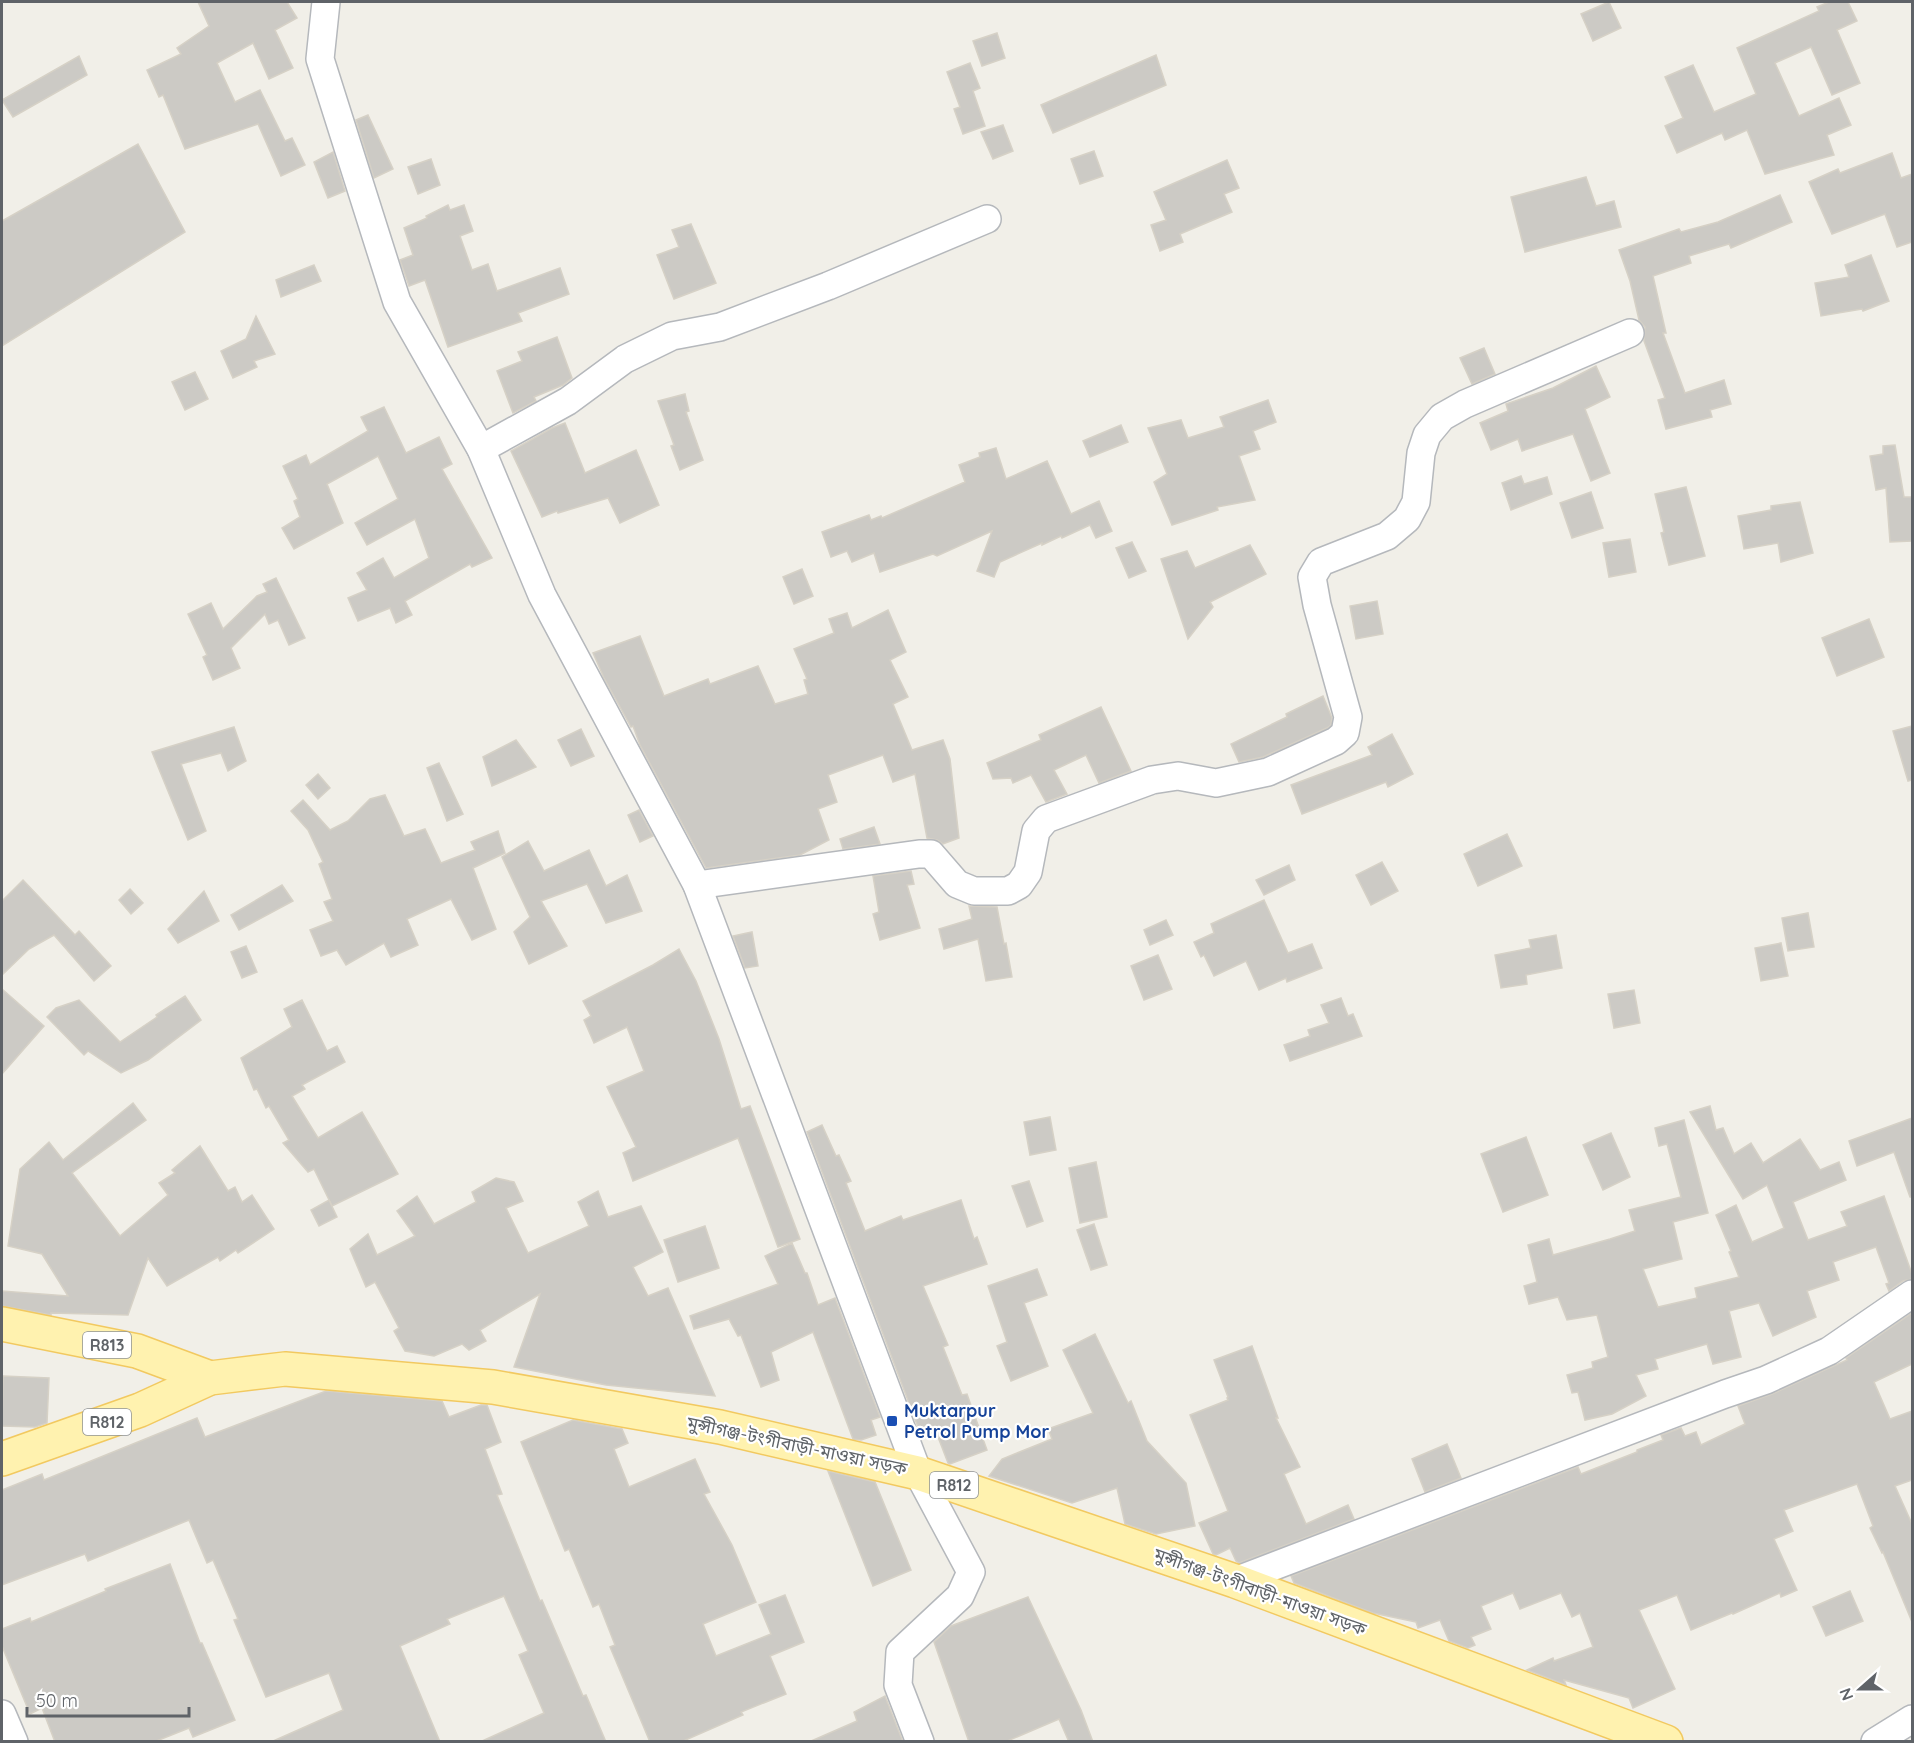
<svg xmlns="http://www.w3.org/2000/svg" width="1914" height="1743" viewBox="0 0 1914 1743" font-family="Quicksand,'Noto Sans Bengali',sans-serif">
	<style>
		.building { fill: #cccac5; stroke: #d6d1c6; stroke-width: 1.5 }
		.lines { fill: none; stroke-linecap: round; stroke-linejoin: round }
		.minor-casing { stroke: #b5b8bc; stroke-width: 30 }
		.major-casing { stroke: #f2c960; stroke-width: 36 }
		.minor { stroke: #fff; stroke-width: 27 }
		.major { stroke: #fff2af; stroke-width: 33 }
		.transit-dot { fill: #1a4fb4; stroke: #fff; stroke-width: 2 }
		.labels { text-anchor: middle; stroke-width: 4.5; stroke-linejoin: round; paint-order: stroke }
		.shield { fill: #fff; stroke: #8f9295; stroke-width: 1.5 }
		.shield-label { font-size: 16px; font-weight: bold; fill: #5f6368 }
		.transit-label { font-size: 18px; font-weight: bold; fill: #164399; stroke: #fff; text-anchor: start }
		.street-label { font-size: 18px; fill: #5f6368; stroke: #fff }
	</style>
	<rect width="100%" height="100%" fill="#f1efe8"/>
	<!-- building -->
	<g class="building">
		<polygon points="198,2 287,2 297,18 275,30 293,68 269,79 253,43 217,63 235,102 260,90 285,141 292,138 305,165 281,176 258,124 185,149 163,95 159,97 147,70 181,54 177,48 209,26"/>
		<polygon points="1609,2 1621,28 1593,41 1581,14"/>
		<polygon points="1829,2 1848,2 1857,21 1837,30 1860,83 1832,95 1811,47 1775,63 1799,116 1839,98 1851,125 1827,135 1834,155 1765,174 1747,130 1725,140 1722,133 1677,153 1665,126 1683,118 1665,77 1693,65 1714,112 1756,94 1737,48 1819,11 1817,7"/>
		<polygon points="997,33 1005,58 982,66 973,41"/>
		<polygon points="1156,55 1166,85 1053,133 1041,105"/>
		<polygon points="79,56 87,75 13,117 2,100"/>
		<polygon points="970,63 980,88 973,91 985,126 963,134 954,109 960,107 947,72"/>
		<polygon points="368,115 393,169 374,178 356,120"/>
		<polygon points="1003,125 1013,151 993,159 981,132"/>
		<polygon points="138,144 185,232 2,346 2,221"/>
		<polygon points="1094,151 1103,176 1080,184 1071,159"/>
		<polygon points="333,152 345,191 328,198 314,162"/>
		<polygon points="1892,153 1901,178 1912,174 1912,242 1897,247 1885,214 1832,234 1809,182 1838,169 1840,173"/>
		<polygon points="431,159 440,185 418,194 408,167"/>
		<polygon points="1227,160 1239,188 1224,194 1232,212 1180,234 1183,242 1160,251 1151,225 1166,220 1154,192"/>
		<polygon points="1586,177 1596,206 1614,201 1621,227 1525,252 1511,197"/>
		<polygon points="1780,195 1792,222 1731,248 1729,244 1689,256 1691,263 1653,276 1666,333 1663,333 1685,393 1724,380 1731,404 1710,410 1712,417 1666,429 1658,400 1665,398 1644,341 1645,327 1639,320 1630,281 1619,250 1679,229 1681,232 1718,222"/>
		<polygon points="448,205 450,210 464,205 473,231 460,236 472,270 488,264 497,291 560,268 569,294 518,313 522,321 448,347 425,280 409,286 400,260 413,255 404,228 427,218 426,216"/>
		<polygon points="691,224 716,283 674,299 657,255 679,247 672,230"/>
		<polygon points="1871,255 1889,301 1863,311 1862,309 1821,316 1815,283 1849,277 1845,265"/>
		<polygon points="314,265 321,281 281,297 276,280"/>
		<polygon points="256,316 275,354 254,361 257,367 233,378 221,351 246,339"/>
		<polygon points="557,337 572,378 563,385 534,397 536,401 513,413 497,371 522,361 518,352"/>
		<polygon points="1484,348 1495,374 1472,384 1460,358"/>
		<polygon points="1596,366 1610,397 1585,409 1610,473 1591,481 1573,434 1522,451 1518,439 1491,450 1480,423 1508,411 1506,404 1553,388"/>
		<polygon points="195,372 208,399 185,410 172,382"/>
		<polygon points="685,394 689,411 686,412 703,460 680,470 671,446 674,445 658,401"/>
		<polygon points="1268,400 1276,422 1253,431 1260,449 1239,456 1255,500 1217,507 1218,510 1172,525 1154,482 1167,474 1148,428 1181,420 1188,438 1224,427 1220,417"/>
		<polygon points="384,407 406,453 439,437 452,464 442,469 492,558 472,567 470,564 405,601 412,615 396,623 390,608 358,621 348,598 367,590 357,573 383,558 394,578 429,558 415,519 367,545 355,523 398,499 378,456 327,484 343,523 294,549 282,528 300,517 294,501 298,499 283,466 306,455 310,465 368,431 361,417"/>
		<polygon points="565,423 585,473 636,450 659,505 620,523 608,498 558,513 557,511 542,517 511,451 552,428"/>
		<polygon points="1121,425 1128,442 1090,457 1083,441"/>
		<polygon points="1895,445 1904,497 1912,497 1912,541 1890,542 1886,488 1876,490 1870,456 1883,454 1883,446"/>
		<polygon points="996,448 1006,479 1047,461 1071,514 1099,501 1112,531 1096,538 1090,525 1062,538 1061,536 1042,545 1042,543 1000,562 994,577 977,571 992,531 937,556 933,554 880,572 874,553 852,562 847,551 831,557 822,532 869,515 871,520 881,516 882,518 965,482 959,465 980,457 979,453"/>
		<polygon points="1521,476 1524,484 1547,477 1552,494 1511,510 1502,483"/>
		<polygon points="1686,487 1705,556 1669,565 1661,533 1664,532 1655,494"/>
		<polygon points="1591,492 1603,528 1572,538 1560,503"/>
		<polygon points="1800,502 1813,553 1781,562 1778,543 1744,549 1738,516 1771,510 1771,506"/>
		<polygon points="1630,539 1636,572 1609,577 1603,543"/>
		<polygon points="1132,542 1146,571 1129,578 1116,548"/>
		<polygon points="1250,545 1266,574 1210,602 1213,607 1188,639 1161,559 1187,551 1195,568"/>
		<polygon points="802,569 813,596 794,604 783,577"/>
		<polygon points="276,578 305,638 289,645 278,620 269,624 265,614 231,648 240,668 213,680 203,657 207,655 188,614 211,603 223,629 257,596 267,592 263,584"/>
		<polygon points="1377,601 1383,634 1356,639 1350,606"/>
		<polygon points="888,610 906,652 890,660 908,697 893,704 912,750 943,740 950,759 959,838 943,844 937,840 927,838 915,774 893,782 883,755 828,775 837,802 818,809 829,840 800,855 706,868 640,745 633,726 631,727 604,678 593,653 640,636 664,696 708,679 710,684 758,666 775,704 808,694 804,680 807,679 794,649 834,633 829,619 847,613 852,628"/>
		<polygon points="1869,619 1884,657 1837,676 1822,638"/>
		<polygon points="1323,696 1332,718 1331,725 1327,728 1263,757 1239,762 1231,744 1287,717 1286,714"/>
		<polygon points="1101,707 1131,771 1099,783 1086,755 1054,770 1067,794 1046,802 1031,775 1013,783 1011,778 993,779 987,763 1041,740 1039,735"/>
		<polygon points="1912,726 1912,780 1908,781 1893,731"/>
		<polygon points="234,727 246,761 228,771 221,753 181,764 206,831 188,840 152,752"/>
		<polygon points="581,729 594,756 571,766 558,740"/>
		<polygon points="1392,734 1413,774 1388,787 1386,782 1302,814 1291,785 1372,755 1368,747"/>
		<polygon points="516,740 536,767 492,786 483,757"/>
		<polygon points="439,763 463,814 447,821 427,768"/>
		<polygon points="318,774 330,788 318,799 306,785"/>
		<polygon points="385,795 404,836 425,829 441,863 475,850 471,842 498,831 505,853 473,868 496,929 472,940 451,899 407,919 418,945 391,957 384,943 346,965 337,950 321,956 310,930 333,921 324,902 332,899 319,864 323,862 308,830 291,811 303,800 330,830 348,821 370,799"/>
		<polygon points="639,810 653,836 640,842 628,815"/>
		<polygon points="874,827 880,844 843,849 840,839"/>
		<polygon points="1507,834 1522,866 1478,886 1464,854"/>
		<polygon points="528,841 544,871 589,850 606,886 627,875 642,911 606,923 587,884 541,901 567,946 529,964 514,932 530,917 502,857"/>
		<polygon points="1382,862 1398,891 1371,905 1356,875"/>
		<polygon points="1289,865 1295,880 1264,895 1256,880"/>
		<polygon points="911,871 914,884 907,885 920,928 880,940 873,914 879,912 873,876"/>
		<polygon points="23,880 75,935 79,931 111,966 94,981 54,935 29,949 2,975 2,901"/>
		<polygon points="282,885 293,901 239,930 231,915"/>
		<polygon points="130,889 143,903 131,914 119,900"/>
		<polygon points="204,891 219,921 178,943 168,929"/>
		<polygon points="1264,900 1288,953 1312,944 1322,968 1287,982 1286,978 1259,990 1246,961 1214,976 1204,955 1201,957 1194,942 1214,933 1211,924"/>
		<polygon points="969,906 997,907 1004,944 1006,943 1012,977 986,981 978,939 944,949 939,929 972,919"/>
		<polygon points="1808,913 1814,947 1788,951 1782,918"/>
		<polygon points="1166,920 1173,935 1150,945 1144,930"/>
		<polygon points="752,932 758,966 745,968 733,936"/>
		<polygon points="1556,935 1562,968 1526,975 1527,984 1501,988 1495,955 1531,948 1529,940"/>
		<polygon points="1781,943 1788,976 1761,981 1755,948"/>
		<polygon points="246,946 257,972 242,978 231,952"/>
		<polygon points="679,949 696,981 719,1039 741,1109 750,1106 800,1239 778,1247 738,1138 633,1181 623,1153 636,1147 607,1087 644,1071 627,1027 594,1043 584,1020 591,1016 583,1001 653,965"/>
		<polygon points="1158,955 1172,989 1144,1000 1131,966"/>
		<polygon points="2,989 44,1026 2,1074"/>
		<polygon points="1634,990 1640,1023 1614,1028 1608,994"/>
		<polygon points="185,996 201,1020 148,1060 121,1073 88,1051 84,1055 47,1017 56,1008 79,1000 120,1042 157,1017 156,1015"/>
		<polygon points="1341,998 1348,1016 1353,1014 1362,1036 1290,1061 1284,1045 1310,1036 1308,1030 1329,1023 1321,1005"/>
		<polygon points="302,1000 327,1051 337,1046 345,1062 302,1085 305,1089 292,1096 318,1138 362,1112 398,1174 332,1206 314,1169 308,1172 283,1143 289,1140 269,1106 266,1108 257,1089 254,1090 241,1058 292,1027 284,1009"/>
		<polygon points="133,1103 146,1120 72,1173 120,1236 168,1195 159,1183 175,1173 172,1170 200,1146 228,1191 235,1187 242,1202 252,1195 274,1229 238,1253 236,1250 220,1261 218,1257 167,1286 148,1258 128,1315 51,1313 51,1315 2,1306 2,1291 68,1296 42,1254 8,1246 20,1169 49,1142 63,1160"/>
		<polygon points="1710,1106 1716,1130 1723,1128 1734,1154 1751,1143 1763,1163 1800,1139 1820,1170 1839,1162 1846,1180 1793,1202 1808,1240 1847,1226 1841,1212 1884,1196 1912,1274 1912,1279 1903,1281 1889,1291 1886,1284 1889,1283 1876,1247 1833,1262 1839,1280 1807,1291 1816,1317 1773,1336 1759,1303 1729,1311 1741,1357 1713,1364 1707,1344 1655,1359 1658,1369 1636,1375 1646,1396 1612,1414 1585,1420 1578,1392 1572,1393 1567,1375 1593,1368 1592,1362 1608,1357 1597,1315 1567,1320 1558,1297 1529,1304 1524,1286 1537,1282 1528,1245 1549,1239 1553,1255 1610,1239 1635,1231 1629,1210 1681,1197 1667,1144 1659,1146 1655,1128 1684,1120 1708,1213 1673,1222 1682,1259 1643,1269 1658,1307 1697,1298 1695,1288 1739,1277 1729,1252 1731,1251 1716,1215 1736,1205 1752,1242 1784,1228 1767,1185 1743,1199 1690,1112"/>
		<polygon points="1050,1117 1056,1150 1030,1155 1024,1122"/>
		<polygon points="1912,1118 1912,1197 1910,1197 1894,1152 1857,1166 1849,1141"/>
		<polygon points="822,1125 836,1156 839,1155 851,1181 846,1183 865,1231 901,1216 903,1220 961,1200 974,1239 977,1237 987,1264 923,1286 948,1345 943,1347 962,1395 967,1394 987,1450 950,1464 948,1463 938,1437 921,1435 807,1132"/>
		<polygon points="1611,1133 1630,1177 1603,1190 1583,1145"/>
		<polygon points="1526,1137 1548,1195 1503,1212 1481,1154"/>
		<polygon points="1096,1162 1107,1217 1080,1223 1069,1168"/>
		<polygon points="496,1178 514,1182 523,1201 506,1208 528,1253 589,1226 578,1202 598,1191 608,1217 641,1206 663,1252 633,1267 648,1296 668,1288 715,1396 606,1385 514,1367 540,1294 480,1330 486,1341 469,1350 462,1344 434,1356 405,1351 394,1331 399,1328 375,1282 366,1287 350,1249 368,1234 377,1255 415,1236 397,1211 417,1196 434,1224 476,1202 472,1192"/>
		<polygon points="1029,1181 1043,1221 1027,1227 1012,1186"/>
		<polygon points="329,1200 337,1217 319,1226 311,1210"/>
		<polygon points="1094,1224 1107,1265 1091,1270 1077,1230"/>
		<polygon points="705,1226 719,1268 678,1282 664,1240"/>
		<polygon points="792,1243 805,1273 807,1273 818,1305 835,1298 880,1417 871,1420 876,1435 861,1440 853,1439 813,1332 771,1352 779,1380 761,1387 741,1335 738,1336 729,1319 694,1329 690,1316 778,1284 765,1256"/>
		<polygon points="1037,1269 1047,1295 1024,1303 1048,1366 1011,1381 997,1346 1007,1342 988,1286"/>
		<polygon points="1912,1313 1912,1364 1874,1382 1890,1419 1912,1411 1912,1480 1895,1486 1912,1524 1912,1622 1883,1552 1882,1553 1870,1528 1873,1526 1857,1484 1784,1510 1793,1531 1774,1539 1797,1590 1781,1597 1780,1593 1733,1614 1732,1613 1691,1630 1677,1595 1639,1610 1675,1689 1633,1708 1629,1698 1564,1680 1566,1685 1527,1670 1553,1658 1554,1661 1593,1647 1580,1613 1572,1617 1561,1593 1520,1609 1513,1593 1481,1606 1491,1629 1471,1637 1475,1645 1468,1648 1449,1641 1440,1620 1418,1628 1416,1622 1373,1613 1294,1583 1291,1576 1578,1467 1581,1474 1637,1452 1637,1450 1663,1440 1661,1435 1681,1428 1685,1436 1696,1432 1701,1445 1745,1424 1738,1406 1772,1394 1847,1360 1846,1358"/>
		<polygon points="1095,1334 1128,1403 1131,1401 1147,1441 1186,1483 1195,1526 1156,1534 1125,1524 1117,1488 1072,1503 989,1476 1002,1459 1052,1439 1048,1429 1093,1413 1063,1350"/>
		<polygon points="1252,1346 1278,1418 1276,1418 1300,1467 1284,1474 1306,1524 1348,1505 1354,1519 1239,1563 1236,1561 1230,1548 1216,1555 1213,1554 1199,1523 1228,1511 1190,1415 1228,1400 1227,1398 1228,1397 1214,1360"/>
		<polygon points="3,1376 49,1378 47,1423 35,1427 2,1426"/>
		<polygon points="326,1391 442,1401 449,1417 481,1405 487,1405 501,1442 485,1449 502,1494 497,1495 540,1601 542,1600 583,1696 586,1695 606,1742 480,1742 544,1713 519,1655 528,1651 504,1596 447,1619 450,1624 400,1646 440,1742 271,1742 343,1710 329,1673 266,1697 234,1620 238,1619 213,1560 207,1563 189,1520 88,1561 85,1554 2,1585 2,1490 42,1474 44,1480 197,1418 205,1437"/>
		<polygon points="573,1420 622,1429 628,1443 614,1449 629,1487 695,1459 710,1492 704,1494 732,1545 756,1602 703,1624 716,1656 771,1634 759,1605 785,1595 804,1642 770,1656 786,1694 741,1712 743,1715 681,1742 650,1742 610,1647 615,1645 599,1604 593,1607 569,1549 565,1551 521,1442"/>
		<polygon points="1447,1444 1461,1478 1425,1492 1412,1459"/>
		<polygon points="828,1471 875,1482 911,1570 873,1586"/>
		<polygon points="170,1564 200,1643 202,1643 235,1720 193,1737 189,1728 154,1742 55,1742 42,1708 30,1714 2,1646 2,1629 30,1618 31,1622 106,1591 105,1589"/>
		<polygon points="1850,1591 1863,1621 1826,1636 1813,1607"/>
		<polygon points="1028,1597 1081,1710 1093,1742 1069,1742 1059,1719 1005,1742 969,1742 934,1642 951,1626"/>
		<polygon points="885,1696 903,1742 809,1742 857,1721 854,1712"/>
	</g>
	<g class="lines">
		<!-- minor casing -->
		<g class="minor-casing">
			<g id="minor">
				<polyline points="326,2 320,59 397,302 481,449 542,595 697,885 918,1473 971,1572 960,1596 900,1652 898,1685 920,1742"/>
				<polyline points="481,449 568,401 625,359 672,336 720,327 828,286 987,219"/>
				<polyline points="697,885 919,854 931,854 957,884 974,891 1008,891 1019,885 1028,872 1036,831 1046,819 1152,780 1178,776 1216,783 1268,772 1336,741 1345,733 1348,717 1317,605 1312,577 1321,562 1387,536 1407,519 1416,502 1421,453 1427,435 1442,417 1465,404 1630,333"/>
				<polyline points="1235,1581 1725,1394 1766,1380 1829,1351 1912,1294"/>
				<polyline points="2,1714 14,1742"/>
				<polyline points="1875,1742 1912,1719"/>
			</g>
		</g>
		<!-- major casing -->
		<g class="major-casing">
			<g id="major">
				<polyline points="2,1324 137,1351 210,1378"/>
				<polyline points="2,1459 140,1410 210,1378 285,1369 493,1387 720,1427 918,1473 1235,1581 1666,1742"/>
			</g>
		</g>
		<!-- minor -->
		<use href="#minor" class="minor"/>
		<!-- major -->
		<use href="#major" class="major"/>
	</g>
	<!-- markers -->
	<rect class="transit-dot" x="886" y="1415" width="12" height="12" rx="3"/>
	<g class="labels">
		<!-- shield labels -->
		<g class="shield">
			<rect x="83" y="1332" width="48" height="26" rx="4.5"/>
			<rect x="83" y="1409" width="48" height="26" rx="4.5"/>
			<rect x="930" y="1472" width="48" height="26" rx="4.5"/>
		</g>
		<g class="shield-label">
			<text x="107" y="1351">R813</text>
			<text x="107" y="1428">R812</text>
			<text x="954" y="1491">R812</text>
		</g>
		<!-- transit labels -->
		<g class="transit-label">
			<text x="904" y="1417">Muktarpur<tspan x="904" dy="21">Petrol Pump Mor</tspan></text>
		</g>
		<!-- street labels -->
		<g class="street-label">
			<text transform="translate(797 1446) rotate(12)" y="6">মুন্সীগঞ্জ-টংগীবাড়ী-মাওয়া সড়ক</text>
			<text transform="translate(1260 1592) rotate(20)" y="6">মুন্সীগঞ্জ-টংগীবাড়ী-মাওয়া সড়ক</text>
		</g>
	</g>
	<!-- border -->
	<rect width="1914" height="1743" fill="none" stroke="#5f6368" stroke-width="6"/>
	<!-- north arrow -->
	<g transform="translate(1860 1689) rotate(249)" stroke="#ffffff" stroke-width="4.5" paint-order="stroke">
	<path d="M0-4.5L10 22L0 15L-10 22Z" fill="#5f6368"/>
	<text y="-9" font-size="16" font-weight="bold" text-anchor="middle" fill="#5f6368">N</text>
	</g>
	<!-- scale -->
	<path d="M27 1707v9h162v-9" fill="none" stroke="#5f6368" stroke-width="3"/>
	<text x="36" y="1707" font-size="18" fill="#5f6368" stroke="#ffffff" stroke-width="4.5" paint-order="stroke">50 m</text>
</svg>
